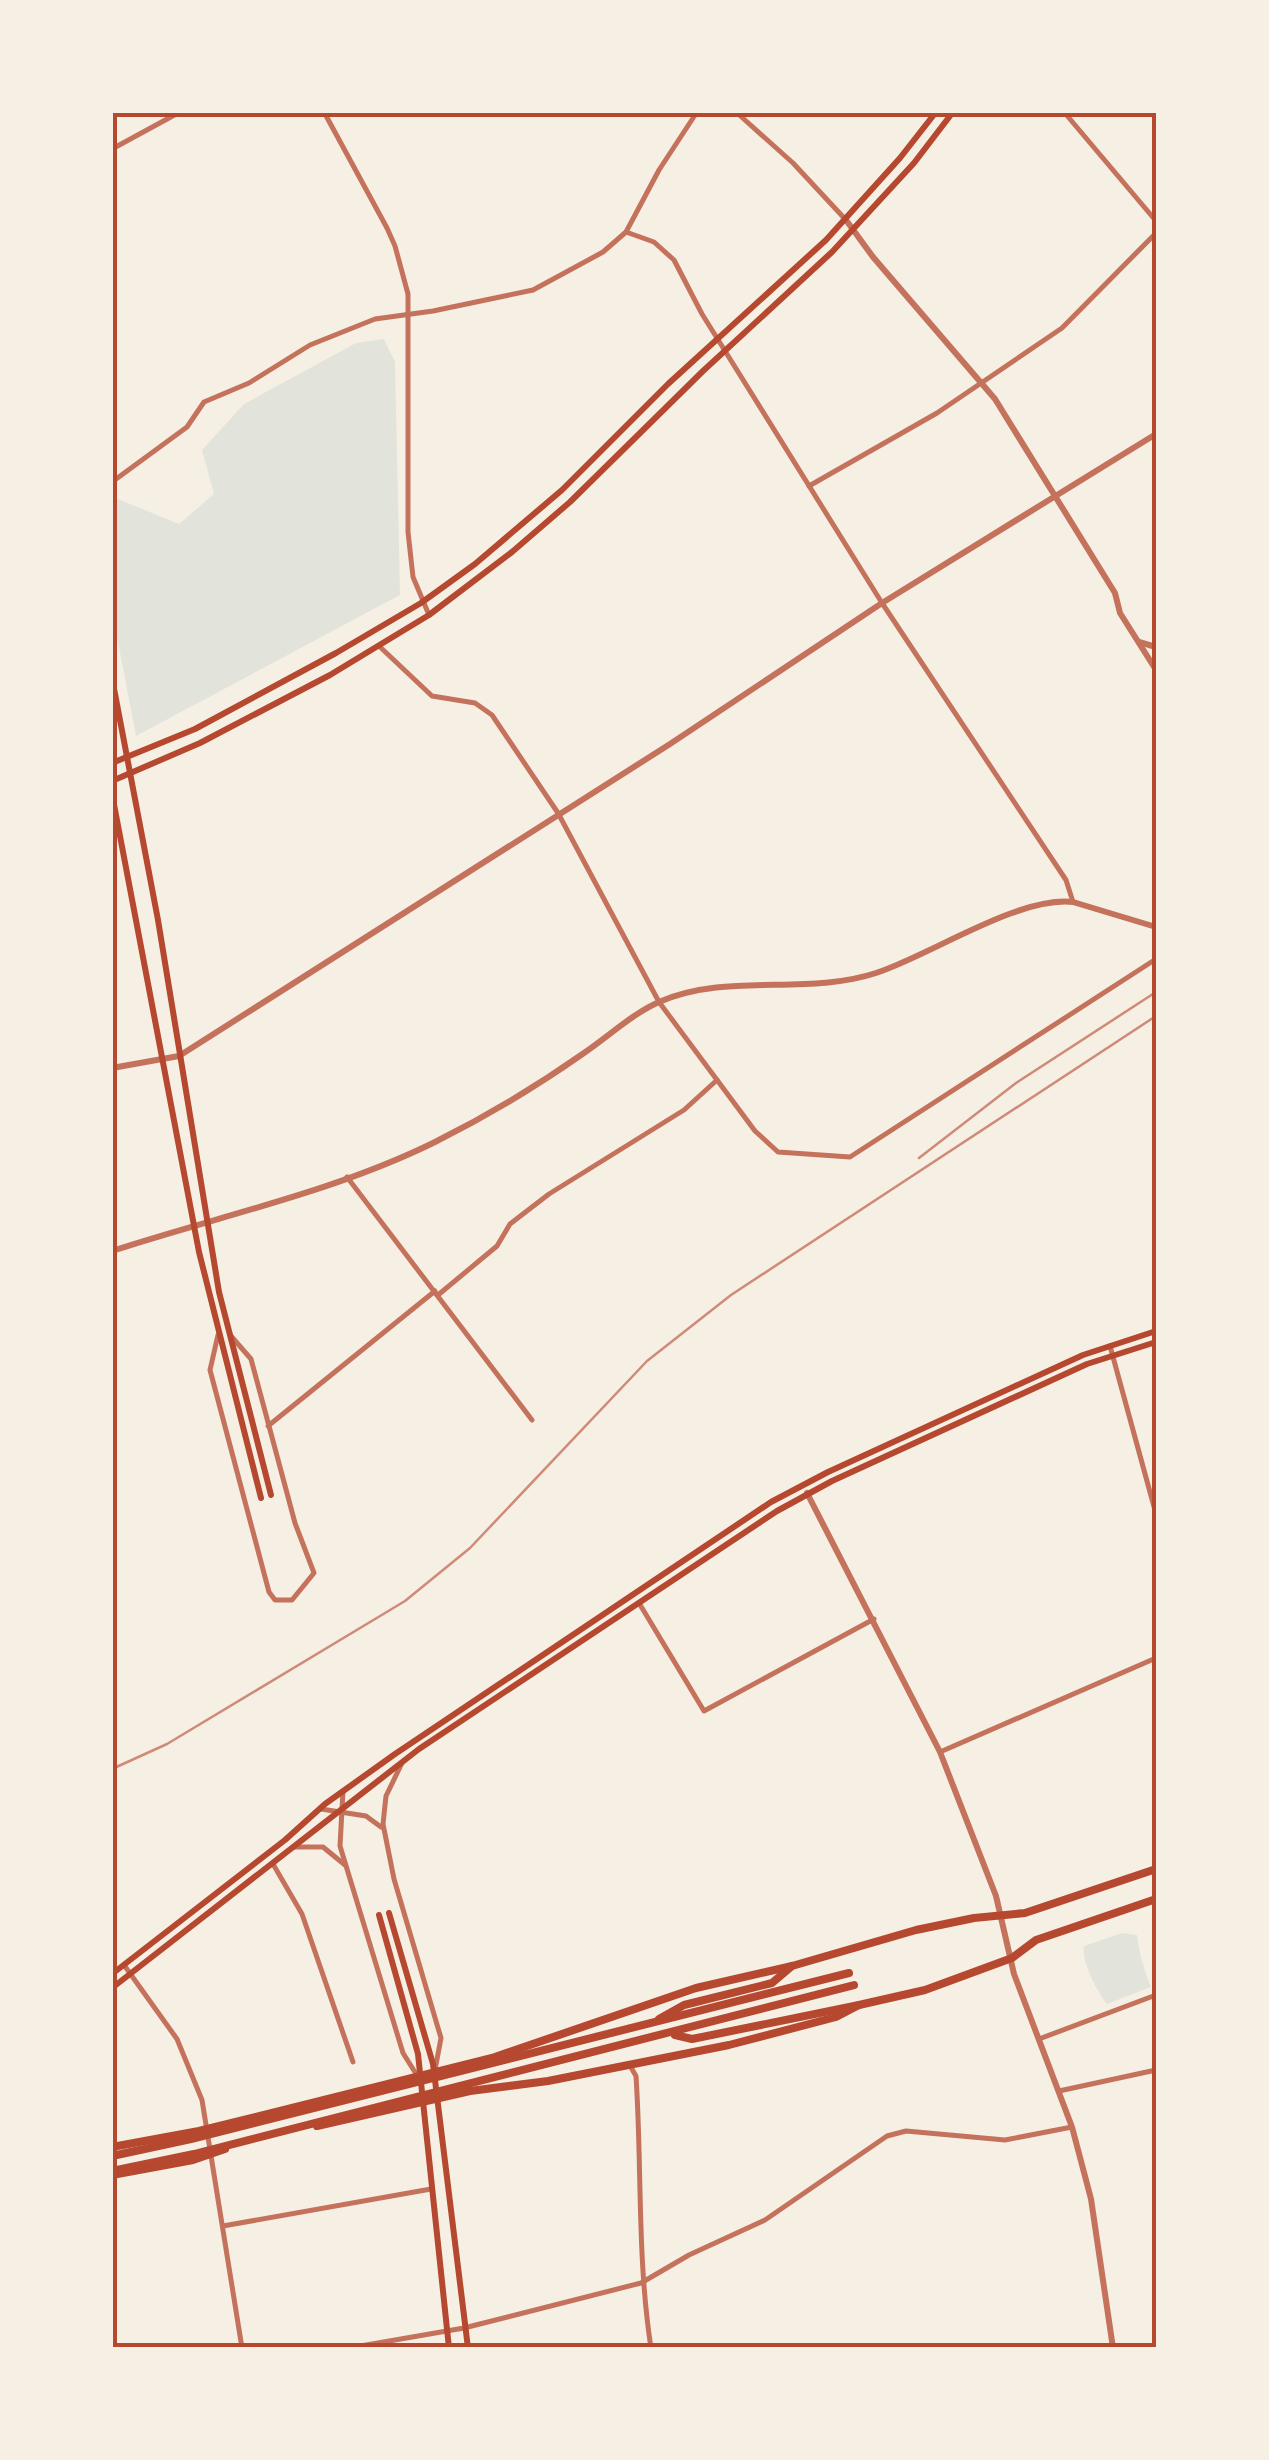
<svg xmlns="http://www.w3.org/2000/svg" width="1269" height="2460" viewBox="0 0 1269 2460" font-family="Rubik,sans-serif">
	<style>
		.green { fill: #e2e4dc }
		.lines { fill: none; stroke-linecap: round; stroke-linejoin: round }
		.minor { stroke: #c5725c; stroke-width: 5 }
		.tertiary { stroke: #c5725c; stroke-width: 6 }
		.secondary { stroke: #b5482f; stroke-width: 6 }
		.primary { stroke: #b5482f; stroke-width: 8 }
		.trunk { stroke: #b5482f; stroke-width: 8 }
		.rail { stroke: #cf8b77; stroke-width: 2.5 }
		.neatline { fill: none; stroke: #b5482f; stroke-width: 4 }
	</style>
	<rect width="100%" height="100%" fill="#f6efe4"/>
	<!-- green -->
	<g class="green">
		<polygon points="384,339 395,362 400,595 136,736 113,616 113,497 179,524 214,494 202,450 244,404 356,343"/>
		<path d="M1122,1933L1137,1935C1139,1953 1144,1970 1151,1987L1107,2004C1096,1989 1082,1964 1084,1946Z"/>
	</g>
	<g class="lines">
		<!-- minor -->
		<g class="minor">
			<polyline points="324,112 387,228 395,246 408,294 408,532 413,577 429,615"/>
			<polyline points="736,112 793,163 846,220"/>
			<polyline points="1064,112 1156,221"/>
			<polyline points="112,149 180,112"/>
			<polyline points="626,232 654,242 674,260 702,314 882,603 1066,880 1073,902"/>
			<polyline points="112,482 187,427 204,402 249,383 310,345 375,319 433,311 533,290 603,252 626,232 659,170 697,112"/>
			<polyline points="809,486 937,413 1062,328 1156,233"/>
			<polyline points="379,646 432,696 475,703 492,715 558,813 659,1002 755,1131 778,1152 850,1157 1156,959"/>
			<polyline points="347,1177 532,1420"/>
			<polyline points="438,1295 497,1246 510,1224 549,1194 684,1110 717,1080"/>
			<polyline points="218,1335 210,1370 269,1592 275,1600 292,1600 314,1573 295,1523 251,1359 231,1336"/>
			<polyline points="1110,1346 1156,1514"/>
			<polyline points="268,1426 435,1291"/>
			<polyline points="639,1603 704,1711 874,1619"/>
			<polyline points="940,1752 1156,1658"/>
			<polyline points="402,1763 386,1796 383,1824 394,1879 441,2038 435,2070"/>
			<polyline points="343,1791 340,1846 403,2053 418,2077"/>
			<polyline points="321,1809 366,1816 381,1827"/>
			<polyline points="295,1847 323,1847 345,1865"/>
			<polyline points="273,1864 302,1914 353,2062"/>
			<polyline points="124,1965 177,2039 202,2100 242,2348"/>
			<polyline points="1039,2039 1156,1995"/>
			<path d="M629,2064L636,2076C642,2167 637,2258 651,2348"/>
			<polyline points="1059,2091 1156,2070"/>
			<polyline points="223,2226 431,2189"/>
			<polyline points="349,2348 464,2328 641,2283 689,2255 765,2220 887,2136 906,2131 1005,2140 1072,2127"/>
		</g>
		<!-- tertiary -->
		<g class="tertiary">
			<polyline points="846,220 873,257 995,399 1115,593 1120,613 1156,670"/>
			<polyline points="1139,642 1156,647"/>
			<polyline points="112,1068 179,1056 670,744 882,603 1156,434"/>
			<path d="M112,1251C219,1216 334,1192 435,1142C487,1116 537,1086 584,1053C609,1036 632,1014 659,1002C728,972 806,996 876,973C931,955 1018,896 1073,902L1156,927"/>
			<polyline points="807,1493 940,1752 996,1896 1014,1974 1072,2127 1091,2199 1113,2348"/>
		</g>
		<!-- secondary -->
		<g class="secondary">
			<polyline points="112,678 158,920 219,1292 271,1495"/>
			<polyline points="112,763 195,729 336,653 421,603 475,564 562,490 668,384 826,240 900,158 936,112"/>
			<polyline points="112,781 200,743 330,675 429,615 512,552 570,502 703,371 832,252 914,163 953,112"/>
			<polyline points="112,794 199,1252 261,1498"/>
			<polyline points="389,1913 433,2064 468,2348"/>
			<polyline points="379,1915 418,2054 449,2348"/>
			<polyline points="112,1974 285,1840 325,1804 395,1754 771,1502 828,1472 1083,1355 1156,1331"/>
			<polyline points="112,1988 419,1749 777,1511 832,1481 1087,1364 1156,1342"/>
		</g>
		<!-- primary -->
		<g class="primary">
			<polyline points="317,2126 470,2091 548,2081 729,2045 836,2017 859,2005 925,1990 1012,1958 1036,1940 1156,1899"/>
			<polyline points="112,2147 199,2131 492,2058 696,1988 792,1966 916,1930 974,1918 1025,1913 1156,1869"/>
			<polyline points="112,2175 193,2160 225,2149"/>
		</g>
		<!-- trunk -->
		<g class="trunk">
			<polyline points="659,2019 684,2005 772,1983 792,1966"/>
			<polyline points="675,2035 692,2039 859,2005"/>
			<polyline points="112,2156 191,2139 849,1973"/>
			<polyline points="112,2171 194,2154 854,1985"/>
		</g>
		<!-- rail -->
		<g class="rail">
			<polyline points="919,1158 1016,1083 1156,992"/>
			<polyline points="112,1769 167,1744 405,1601 470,1548 647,1361 731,1295 1156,1016"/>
		</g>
	</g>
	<!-- border -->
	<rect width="1269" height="2460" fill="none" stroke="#f6efe4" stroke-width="230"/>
	<rect x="115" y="115" width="1039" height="2230" class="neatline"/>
</svg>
